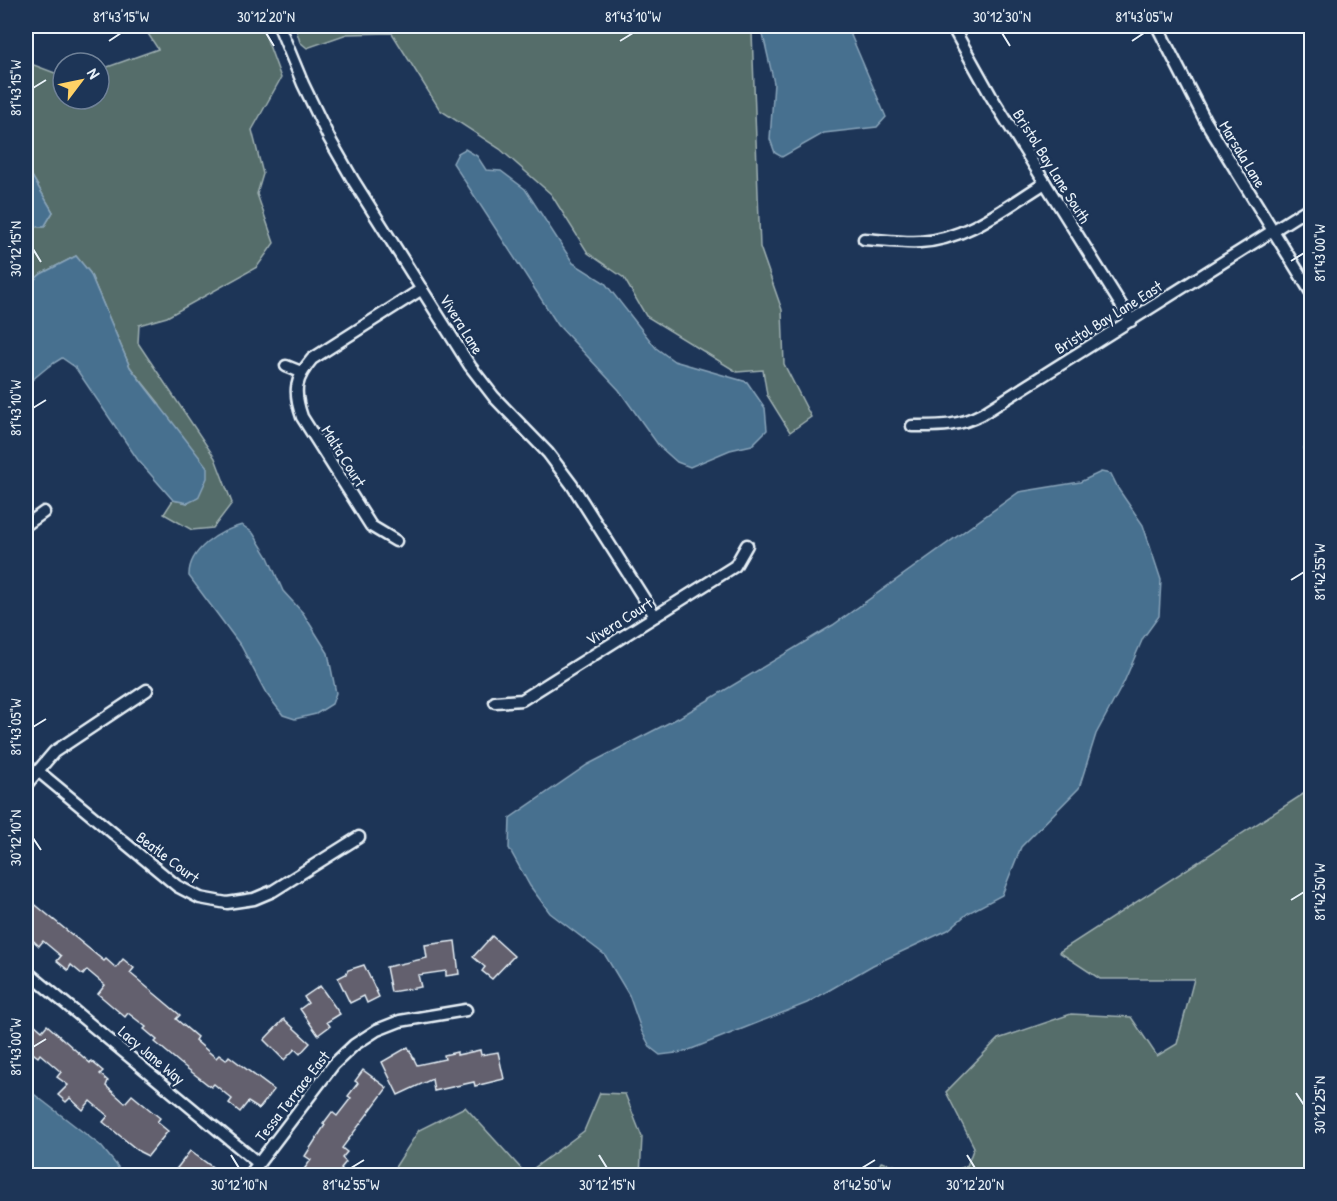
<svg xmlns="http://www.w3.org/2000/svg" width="1337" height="1201" viewBox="0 0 1337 1201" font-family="'Patrick Hand',sans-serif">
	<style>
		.green { fill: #546d6a; stroke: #9eafb1; stroke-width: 1.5 }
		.water { fill: #476f8f; stroke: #87a3b9; stroke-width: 1.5 }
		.building { fill: #64616e; stroke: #e8f1f8; stroke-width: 1.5 }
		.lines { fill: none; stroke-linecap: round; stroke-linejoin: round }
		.minor-casing { stroke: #e8f1f8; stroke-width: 15 }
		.minor { stroke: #1d3557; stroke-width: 10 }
		.ticks { fill: none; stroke: #e8f1f8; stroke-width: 2 }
		.labels { text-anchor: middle; stroke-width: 5; stroke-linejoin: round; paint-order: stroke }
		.street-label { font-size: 16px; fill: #e8f1f8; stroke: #1d3557 }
		.neatline { fill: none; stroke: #e8f1f8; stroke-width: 2 }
		.ticks-label { font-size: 15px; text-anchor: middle; fill: #e8f1f8 }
	</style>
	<rect width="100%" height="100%" fill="#1d3557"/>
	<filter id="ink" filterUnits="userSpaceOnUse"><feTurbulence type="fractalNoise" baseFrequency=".0167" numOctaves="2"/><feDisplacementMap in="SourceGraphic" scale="12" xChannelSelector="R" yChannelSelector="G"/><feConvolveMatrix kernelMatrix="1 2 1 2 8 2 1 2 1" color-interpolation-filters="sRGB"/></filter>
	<g filter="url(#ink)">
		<!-- green -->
		<g class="green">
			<polygon points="143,26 262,26 281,78 252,130 263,174 257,194 274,243 257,267 167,317 139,325 138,343 215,458 232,503 213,528 192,530 164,514 173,500 188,503 159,403 130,367 90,273 76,256 41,274 26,287 26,226 44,227 53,212 26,166 26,62 63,76 63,99 99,99 99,70 158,49"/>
			<polygon points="295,26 750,26 752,32 760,247 782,310 784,364 811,417 790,432 767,395 763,370 737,372 646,316 624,278 588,253 551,194 500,149 440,110 392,33 347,34 307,48 300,42"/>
			<polygon points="1311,789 1311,1175 942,1175 967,1166 974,1147 946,1092 998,1039 1071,1014 1131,1017 1157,1056 1177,1044 1194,979 1100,979 1059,952"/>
			<polygon points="600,1093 625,1094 642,1137 640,1175 390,1175 419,1130 465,1107 526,1174 584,1131"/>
			<polygon points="881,1162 932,1175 874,1175"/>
		</g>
		<!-- water -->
		<g class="water">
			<polygon points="761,26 847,26 886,117 877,127 824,133 782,157 775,153 770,139 774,83"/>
			<polygon points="465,149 477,156 486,170 501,171 525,189 573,263 605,283 656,348 674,361 747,382 765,408 767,430 752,445 730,450 690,467 677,462 659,446 619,390 558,325 453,163 458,153"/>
			<polygon points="26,166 53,212 44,227 26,226"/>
			<polygon points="76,256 90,273 130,367 207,467 207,478 198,498 188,503 173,500 138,460 75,367 62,358 49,366 26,385 26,287 41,274"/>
			<polygon points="1101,472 1111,474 1119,490 1143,525 1161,580 1159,616 1143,638 1124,682 1096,734 1079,788 1021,847 1002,895 968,913 948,930 873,965 807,1003 684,1052 660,1055 651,1048 642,1032 629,995 605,955 550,913 530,886 509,848 510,818 587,765 680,717 833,625 1019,492 1080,482"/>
			<path d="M242,525L253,533L268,557L283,591L303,613L328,653L336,693L332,704L316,714L295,719L283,715L266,693L241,646L189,576C188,550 219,531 242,525Z"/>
			<polygon points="26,1088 101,1146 118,1167 118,1175 26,1175"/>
		</g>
		<!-- building -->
		<g class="building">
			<polygon points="26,897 104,961 106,959 116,968 123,959 134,968 130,973 180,1015 176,1019 197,1037 195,1040 216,1058 219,1055 226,1060 229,1056 274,1090 259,1109 248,1102 240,1112 229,1103 232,1099 214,1084 211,1087 180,1063 155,1042 157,1040 144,1029 146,1027 128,1013 125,1017 98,994 105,985 87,970 83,975 71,965 68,970 57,961 61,956 43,941 39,946 26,934"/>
			<polygon points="492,936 514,956 492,979 482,971 485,967 473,957"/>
			<polygon points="455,941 459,974 446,976 446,971 418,975 421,987 391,992 386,967 427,958 425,945"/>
			<polygon points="364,965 379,997 367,1003 364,996 350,1003 338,978 346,974 348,970"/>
			<polygon points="320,986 340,1014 327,1022 330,1026 318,1035 300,1009 308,1003 304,997"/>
			<polygon points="26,1017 42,1031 47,1025 90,1063 91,1061 103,1071 100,1074 108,1081 106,1086 125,1103 132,1095 160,1118 157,1122 168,1131 148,1156 140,1152 103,1122 108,1116 90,1101 83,1110 70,1098 66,1102 58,1095 68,1085 57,1077 61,1072 40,1054 38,1057 26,1048"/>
			<polygon points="284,1019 310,1043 300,1054 295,1049 284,1060 264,1040"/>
			<polygon points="408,1047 417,1065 445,1059 444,1055 457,1052 457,1055 480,1050 481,1055 498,1052 504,1079 475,1086 474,1082 434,1091 432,1079 398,1095 382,1062"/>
			<polygon points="363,1070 387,1088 342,1148 347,1152 342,1158 346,1162 341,1168 342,1169 337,1176 299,1176 311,1160 305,1156 325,1125 323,1124 332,1112 337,1116 351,1098 348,1096 358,1083 355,1081"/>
			<polygon points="190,1151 215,1169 210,1176 171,1176"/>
		</g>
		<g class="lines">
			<!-- minor casing -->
			<g class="minor-casing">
				<g id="minor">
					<polyline points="279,26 303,84 329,138 353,180 470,366 494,397 548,453 572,485 655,616"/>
					<polyline points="952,26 991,96 1131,321"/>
					<polyline points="1157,26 1205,120 1312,294"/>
					<path d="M864,239C882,240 901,243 920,242C966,240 1006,207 1045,183"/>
					<polyline points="286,366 301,372"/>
					<path d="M912,426C940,426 957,427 982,414L1312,206"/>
					<polyline points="1311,448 1312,448"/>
					<polyline points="26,525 44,512"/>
					<path d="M396,541L371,526L302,417C293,391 295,379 312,359L422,289"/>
					<polyline points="495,702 522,700 735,566 747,545"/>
					<polyline points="38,771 177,886 200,898 227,903 254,899 273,891 359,837"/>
					<polyline points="26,785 54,752 147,690"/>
					<polyline points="26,971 258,1163"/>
					<polyline points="249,1176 334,1064 354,1045 377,1030 400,1021 466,1010"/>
				</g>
			</g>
			<!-- minor -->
			<use href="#minor" class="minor"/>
		</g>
	</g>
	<!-- ticks -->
	<path class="ticks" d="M266,33L274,46M1002,33L1010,46M109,41L121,33M620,41L633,33M1132,41L1144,33M33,88L46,80M33,249L41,262M1291,261L1304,253M33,408L46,400M1291,580L1304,572M33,727L46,719M33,838L41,850M1291,900L1304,892M33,1047L46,1039M1296,1093L1304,1105M231,1155L239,1168M599,1155L607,1168M967,1155L975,1168M351,1168L364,1160M862,1168L875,1160"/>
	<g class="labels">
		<!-- street labels -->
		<g class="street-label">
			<text transform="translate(1243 154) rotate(59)" y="6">Marsala Lane</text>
			<text transform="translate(1052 166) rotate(58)" y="6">Bristol Bay Lane South</text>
			<text transform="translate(1108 317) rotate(-32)" y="6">Bristol Bay Lane East</text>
			<text transform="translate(462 324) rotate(58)" y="6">Vivera Lane</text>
			<text transform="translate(344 456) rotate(58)" y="6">Malta Court</text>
			<text transform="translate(619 621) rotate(-32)" y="6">Vivera Court</text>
			<text transform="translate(168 857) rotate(37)" y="6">Beatle Court</text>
			<text transform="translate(152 1055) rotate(40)" y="6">Lacy Jane Way</text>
			<text transform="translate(292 1096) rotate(-52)" y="6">Tessa Terrace East</text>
		</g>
	</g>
	<!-- margin -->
	<rect width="1337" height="1201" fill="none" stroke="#1d3557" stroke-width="66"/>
	<!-- north arrow -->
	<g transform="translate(81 81) rotate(58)"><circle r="28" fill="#1d3557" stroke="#6e8097" stroke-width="1.5"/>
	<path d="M0-4.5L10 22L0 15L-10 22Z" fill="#ffd166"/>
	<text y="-9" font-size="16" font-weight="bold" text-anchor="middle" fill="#e8f1f8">N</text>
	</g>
	<rect x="33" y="33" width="1271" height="1135" class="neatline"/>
	<g class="ticks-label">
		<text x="121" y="22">81°43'15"W</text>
		<text x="266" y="22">30°12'20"N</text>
		<text x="633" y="22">81°43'10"W</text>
		<text x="1002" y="22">30°12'30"N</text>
		<text x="1144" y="22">81°43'05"W</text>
		<text transform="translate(16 88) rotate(-90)" y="5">81°43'15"W</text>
		<text transform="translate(16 249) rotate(-90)" y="5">30°12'15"N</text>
		<text transform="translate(1320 253) rotate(-90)" y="5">81°43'00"W</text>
		<text transform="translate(16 408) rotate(-90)" y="5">81°43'10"W</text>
		<text transform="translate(1320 572) rotate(-90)" y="5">81°42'55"W</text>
		<text transform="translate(16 727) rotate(-90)" y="5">81°43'05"W</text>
		<text transform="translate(16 838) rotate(-90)" y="5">30°12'10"N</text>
		<text transform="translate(1320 892) rotate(-90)" y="5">81°42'50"W</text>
		<text transform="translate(16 1047) rotate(-90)" y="5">81°43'00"W</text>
		<text transform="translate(1320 1105) rotate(-90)" y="5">30°12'25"N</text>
		<text x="239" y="1190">30°12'10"N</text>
		<text x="351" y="1190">81°42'55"W</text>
		<text x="607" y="1190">30°12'15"N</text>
		<text x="862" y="1190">81°42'50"W</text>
		<text x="975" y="1190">30°12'20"N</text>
	</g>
</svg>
